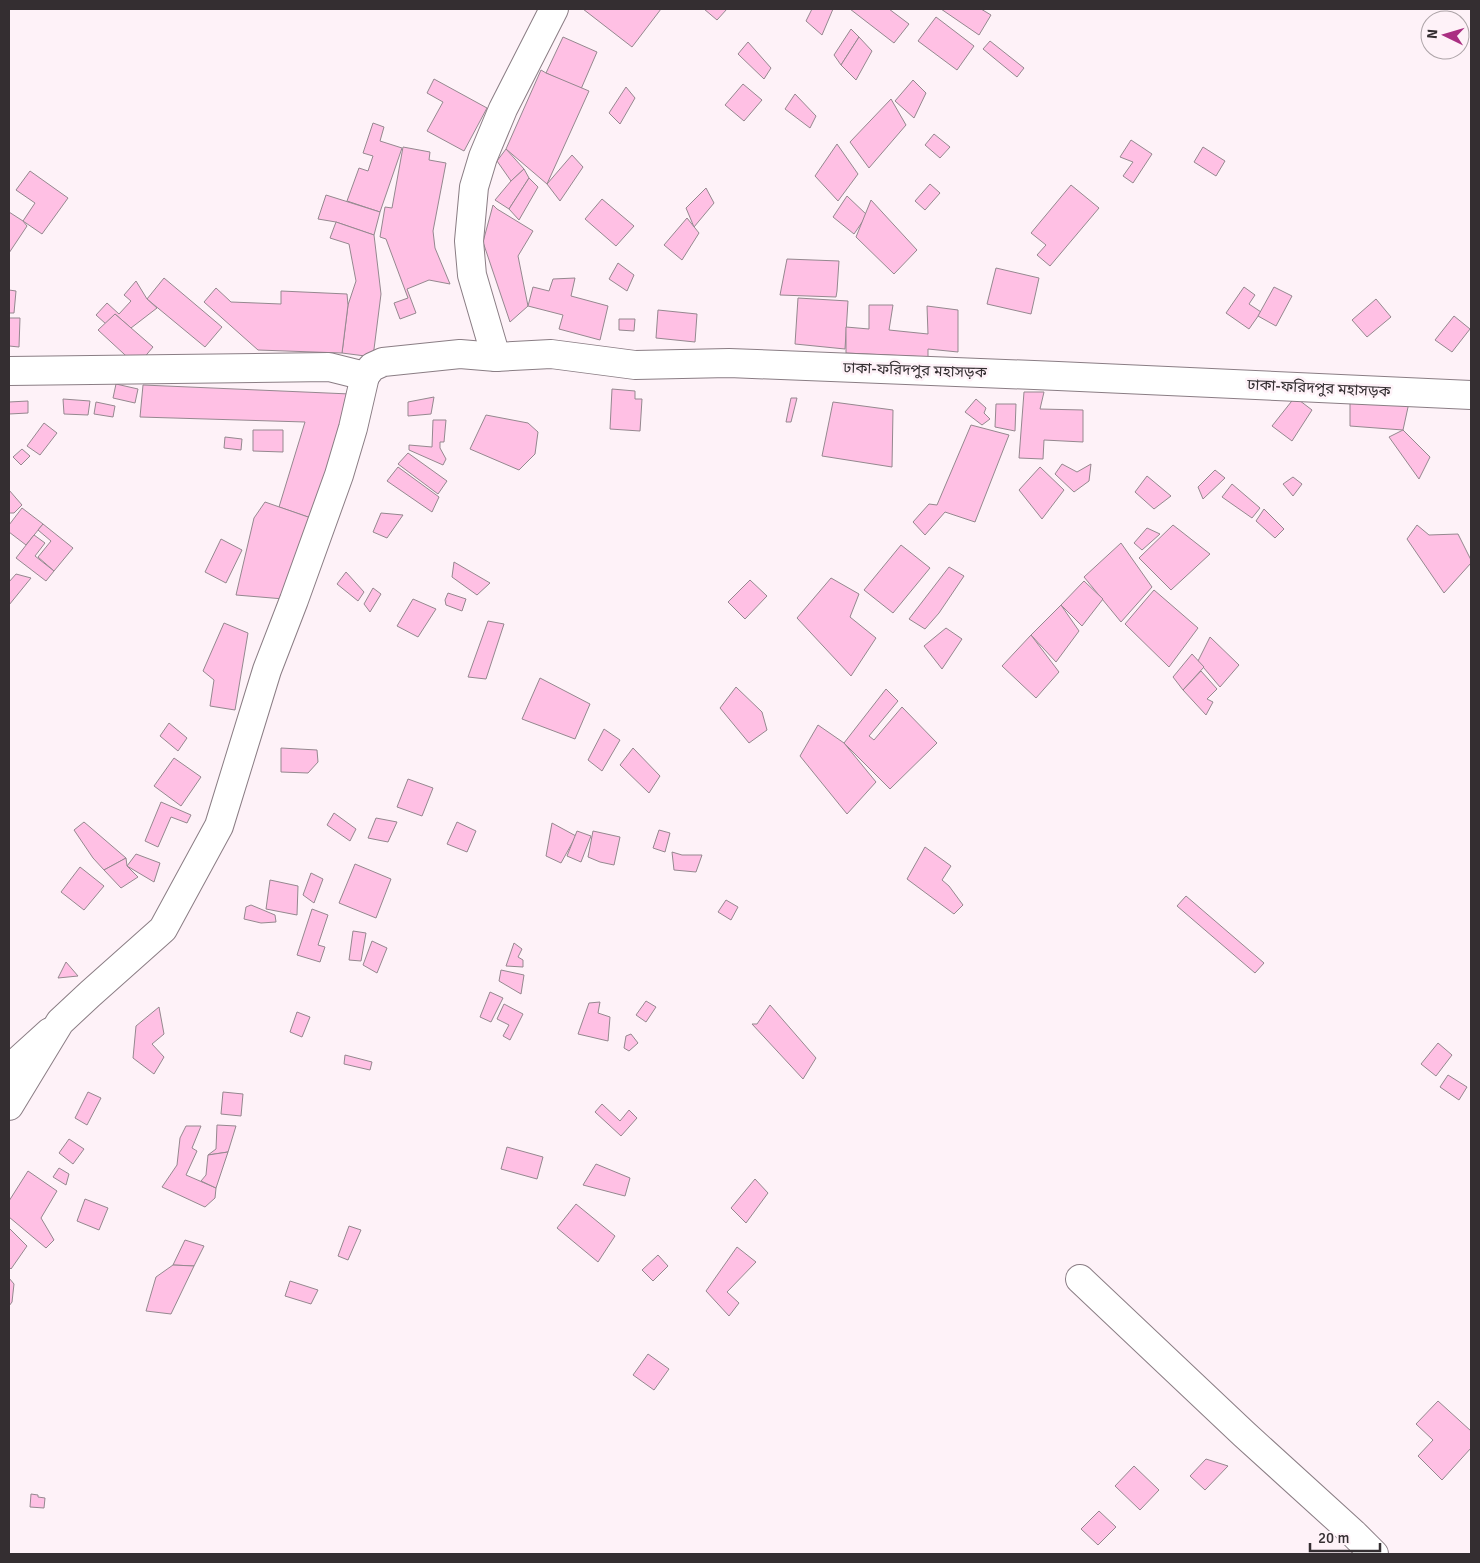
<svg xmlns="http://www.w3.org/2000/svg" width="1480" height="1563" viewBox="0 0 1480 1563" font-family="Signika,'Noto Sans Bengali',sans-serif">
	<style>
		.building { fill: #ffc0e4; stroke: #95888f }
		.lines { fill: none; stroke-linecap: round; stroke-linejoin: round }
		.minor-casing { stroke: #8a7d84; stroke-width: 30 }
		.tertiary-casing { stroke: #8a7d84; stroke-width: 30 }
		.trunk-casing { stroke: #8a7d84; stroke-width: 30 }
		.minor { stroke: #fff; stroke-width: 28 }
		.tertiary { stroke: #fff; stroke-width: 28 }
		.trunk { stroke: #fff; stroke-width: 28 }
		.labels { text-anchor: middle; stroke-width: 5; stroke-linejoin: round; paint-order: stroke }
		.street-label { font-size: 15px; fill: #342e31; stroke: #fef2f8 }
	</style>
	<rect width="100%" height="100%" fill="#fef2f8"/>
	<!-- building -->
	<g class="building">
		<polygon points="583,9 661,9 632,47"/>
		<polygon points="704,9 727,9 717,20"/>
		<polygon points="812,9 833,9 822,35 806,21"/>
		<polygon points="850,9 889,9 909,24 894,43"/>
		<polygon points="941,9 981,9 991,15 979,35"/>
		<polygon points="936,17 974,46 957,70 918,41"/>
		<polygon points="851,29 859,37 841,65 834,55"/>
		<polygon points="563,37 597,52 581,89 546,73"/>
		<polygon points="859,37 872,51 856,80 841,65"/>
		<polygon points="990,41 1024,68 1017,77 983,49"/>
		<polygon points="748,42 771,68 764,79 738,54"/>
		<polygon points="541,70 546,73 589,91 547,184 506,149"/>
		<polygon points="434,79 487,108 464,151 427,131 443,102 427,93"/>
		<polygon points="913,80 926,93 914,118 895,101"/>
		<polygon points="743,84 762,100 744,121 725,105"/>
		<polygon points="626,87 635,98 620,124 609,113"/>
		<polygon points="795,94 816,116 810,128 785,109"/>
		<polygon points="891,99 906,125 869,168 850,142"/>
		<polygon points="373,123 384,127 380,141 402,148 380,212 347,201 359,168 368,171 373,156 363,153"/>
		<polygon points="934,134 950,147 940,158 925,145"/>
		<polygon points="1131,140 1152,154 1133,183 1123,176 1133,162 1120,157"/>
		<polygon points="837,144 858,174 838,201 815,176"/>
		<polygon points="403,147 430,152 429,160 446,163 433,231 435,248 450,284 429,280 407,289 416,313 400,319 394,303 408,298 386,239 380,237 385,207 392,208"/>
		<polygon points="1203,147 1225,161 1216,176 1194,162"/>
		<polygon points="506,149 524,169 511,181 497,161"/>
		<polygon points="572,155 583,167 560,201 547,184"/>
		<polygon points="524,169 529,178 509,209 495,200 511,181"/>
		<polygon points="30,171 68,198 42,234 23,221 35,203 16,190"/>
		<polygon points="529,178 538,187 519,220 509,209"/>
		<polygon points="930,184 940,193 925,210 915,201"/>
		<polygon points="1071,185 1099,208 1050,266 1037,255 1046,245 1031,233"/>
		<polygon points="706,188 714,203 694,227 686,208"/>
		<polygon points="326,195 380,212 374,235 336,222 318,219"/>
		<polygon points="847,196 867,215 854,234 833,217"/>
		<polygon points="602,199 634,226 616,246 585,219"/>
		<polygon points="871,200 917,250 894,274 856,237"/>
		<polygon points="493,205 497,209 533,231 518,256 528,306 510,322 483,242"/>
		<polygon points="9,212 23,221 27,226 9,253"/>
		<polygon points="687,218 699,233 682,260 664,245"/>
		<polygon points="336,222 374,235 381,294 373,357 342,353 348,305 356,281 349,244 330,238"/>
		<polygon points="787,259 839,261 837,291 836,297 780,295"/>
		<polygon points="618,263 634,275 627,291 609,279"/>
		<polygon points="996,268 1039,278 1031,314 987,304"/>
		<polygon points="164,278 222,327 205,347 147,299"/>
		<polygon points="575,278 571,296 608,306 600,340 559,329 563,315 528,306 533,287 549,291 553,279"/>
		<polygon points="136,281 147,299 157,308 131,328 115,314 106,324 96,315 107,303 119,314 131,301 124,295"/>
		<polygon points="1244,287 1255,295 1249,304 1261,312 1249,329 1226,313"/>
		<polygon points="1274,287 1292,296 1276,326 1258,316"/>
		<polygon points="216,288 231,302 281,304 281,291 347,294 348,305 342,353 258,350 204,302"/>
		<polygon points="9,290 16,291 14,313 9,313"/>
		<polygon points="798,298 848,301 845,349 795,344"/>
		<polygon points="1376,299 1391,317 1367,337 1352,320"/>
		<polygon points="869,305 893,305 889,330 928,334 927,306 958,310 958,352 928,349 928,357 846,353 846,327 869,329"/>
		<polygon points="658,310 697,314 695,342 656,338"/>
		<polygon points="115,314 153,347 137,366 98,330"/>
		<polygon points="1454,316 1470,329 1452,352 1435,340"/>
		<polygon points="9,318 20,318 19,347 9,346"/>
		<polygon points="619,319 635,319 634,331 619,330"/>
		<polygon points="116,384 138,389 135,403 113,398"/>
		<polygon points="143,385 350,394 311,518 279,507 305,422 140,417"/>
		<polygon points="612,389 635,391 635,399 642,399 640,431 610,429"/>
		<polygon points="1024,392 1044,392 1040,409 1083,410 1083,442 1044,440 1043,459 1019,458"/>
		<polygon points="434,397 431,414 408,416 408,402"/>
		<polygon points="1295,397 1312,410 1292,441 1272,426"/>
		<polygon points="1350,397 1410,398 1403,430 1350,426"/>
		<polygon points="791,398 797,398 791,422 786,422"/>
		<polygon points="63,399 90,401 88,415 64,414"/>
		<polygon points="976,399 986,408 984,413 990,419 982,425 965,412"/>
		<polygon points="28,401 28,413 9,414 9,402"/>
		<polygon points="96,402 115,406 113,417 94,414"/>
		<polygon points="833,402 893,410 892,467 822,456"/>
		<polygon points="996,404 1016,404 1015,431 995,427"/>
		<polygon points="486,415 528,423 538,432 535,454 519,470 470,449"/>
		<polygon points="433,420 446,420 444,442 440,442 440,448 446,459 443,465 409,450 409,445 432,447"/>
		<polygon points="44,423 57,433 40,455 27,446"/>
		<polygon points="971,425 1009,435 975,522 945,512 925,535 913,522 929,504 937,505"/>
		<polygon points="253,430 283,430 283,452 253,451"/>
		<polygon points="1403,430 1430,457 1419,479 1389,437"/>
		<polygon points="225,437 242,439 241,450 224,448"/>
		<polygon points="22,449 30,456 21,465 13,457"/>
		<polygon points="408,453 447,481 438,494 398,464"/>
		<polygon points="1062,464 1077,472 1091,464 1089,481 1074,492 1055,474"/>
		<polygon points="398,467 439,497 432,512 387,481"/>
		<polygon points="1040,467 1064,490 1042,519 1019,490"/>
		<polygon points="1215,470 1225,478 1203,499 1198,487"/>
		<polygon points="1147,476 1171,496 1154,509 1135,492"/>
		<polygon points="1293,477 1302,484 1293,496 1283,484"/>
		<polygon points="1232,484 1260,508 1252,518 1222,497"/>
		<polygon points="9,490 22,505 14,513 9,513"/>
		<polygon points="265,502 311,518 284,599 236,595 254,518"/>
		<polygon points="22,508 43,524 26,545 9,532 9,525"/>
		<polygon points="1264,509 1284,529 1275,538 1256,521"/>
		<polygon points="381,513 403,515 387,538 373,532"/>
		<polygon points="43,524 73,548 54,571 38,557 51,541 38,530"/>
		<polygon points="1173,525 1210,554 1171,590 1139,558"/>
		<polygon points="1417,525 1429,535 1458,534 1471,560 1471,563 1444,593 1407,539"/>
		<polygon points="1147,528 1160,534 1142,550 1134,543"/>
		<polygon points="34,535 45,543 35,556 54,571 46,581 16,558"/>
		<polygon points="221,539 242,550 226,583 205,572"/>
		<polygon points="1121,543 1152,587 1121,622 1084,577"/>
		<polygon points="901,545 930,568 893,613 864,590"/>
		<polygon points="454,562 490,583 477,595 452,577"/>
		<polygon points="949,567 964,576 939,613 925,629 909,619"/>
		<polygon points="346,572 364,592 358,601 337,584"/>
		<polygon points="16,574 31,578 9,605 9,582"/>
		<polygon points="831,578 859,594 850,617 876,638 851,676 797,618"/>
		<polygon points="750,580 767,596 745,619 728,602"/>
		<polygon points="1084,581 1103,599 1082,626 1061,605"/>
		<polygon points="373,588 381,594 370,612 364,604"/>
		<polygon points="1154,590 1198,628 1169,667 1125,624"/>
		<polygon points="448,593 466,599 462,611 446,605 445,600"/>
		<polygon points="413,599 436,609 418,637 397,626"/>
		<polygon points="1061,605 1079,631 1056,662 1031,635"/>
		<polygon points="488,621 504,624 486,679 468,677"/>
		<polygon points="224,623 248,633 235,710 210,706 214,680 203,671"/>
		<polygon points="946,628 962,639 942,669 924,646"/>
		<polygon points="1031,635 1059,672 1036,698 1002,666"/>
		<polygon points="1210,637 1239,665 1220,687 1198,661"/>
		<polygon points="1192,654 1204,667 1183,690 1173,677"/>
		<polygon points="1201,671 1217,689 1207,699 1213,702 1206,715 1183,690"/>
		<polygon points="540,678 590,704 575,739 522,719"/>
		<polygon points="736,687 762,712 767,730 749,743 720,708"/>
		<polygon points="886,689 898,701 869,736 874,740 902,707 937,743 890,789 844,743"/>
		<polygon points="169,723 187,738 178,751 160,736"/>
		<polygon points="818,725 844,743 876,782 847,814 800,756"/>
		<polygon points="604,729 620,740 602,771 588,760"/>
		<polygon points="281,748 317,750 318,762 308,773 281,772"/>
		<polygon points="633,748 660,776 649,793 620,765"/>
		<polygon points="174,758 201,777 181,806 154,786"/>
		<polygon points="408,779 433,788 422,816 397,807"/>
		<polygon points="161,802 191,815 187,823 171,817 158,847 145,841"/>
		<polygon points="334,813 356,829 350,841 327,825"/>
		<polygon points="376,818 397,822 388,842 368,838"/>
		<polygon points="84,822 126,858 104,870 93,858 74,830"/>
		<polygon points="457,822 476,831 467,852 447,844"/>
		<polygon points="552,823 576,836 561,863 546,856"/>
		<polygon points="659,830 670,833 665,852 653,848"/>
		<polygon points="577,831 591,836 581,862 567,856"/>
		<polygon points="593,831 620,837 614,865 600,862 588,857"/>
		<polygon points="925,847 951,866 942,880 949,886 963,905 954,914 907,879"/>
		<polygon points="672,852 682,855 702,855 696,872 674,870"/>
		<polygon points="136,854 160,863 154,882 127,866"/>
		<polygon points="126,858 127,866 138,877 121,888 104,870"/>
		<polygon points="355,864 391,879 376,918 339,903"/>
		<polygon points="80,867 104,886 84,910 61,892"/>
		<polygon points="311,873 323,879 314,903 303,895"/>
		<polygon points="270,880 298,886 297,915 266,909"/>
		<polygon points="1186,896 1264,963 1255,973 1177,906"/>
		<polygon points="726,900 738,907 731,920 718,912"/>
		<polygon points="251,905 275,915 276,922 261,923 244,919 246,907"/>
		<polygon points="312,909 328,915 318,945 325,947 320,962 297,955"/>
		<polygon points="353,931 366,933 361,961 349,960"/>
		<polygon points="372,941 387,948 377,973 363,965"/>
		<polygon points="514,943 522,949 518,957 523,960 523,967 506,966"/>
		<polygon points="66,962 78,976 58,978"/>
		<polygon points="501,970 524,975 521,994 499,981"/>
		<polygon points="490,992 503,998 491,1022 480,1017"/>
		<polygon points="646,1001 656,1007 646,1022 636,1015"/>
		<polygon points="600,1002 598,1013 610,1017 608,1041 578,1034 589,1003"/>
		<polygon points="504,1004 523,1014 510,1040 503,1036 509,1025 497,1019"/>
		<polygon points="770,1005 816,1058 803,1079 752,1024 757,1024"/>
		<polygon points="159,1007 164,1034 152,1044 164,1057 154,1074 133,1058 136,1026"/>
		<polygon points="297,1012 310,1017 302,1037 290,1032"/>
		<polygon points="631,1034 638,1043 629,1051 624,1048 626,1036"/>
		<polygon points="1438,1043 1452,1055 1436,1076 1421,1064"/>
		<polygon points="345,1055 372,1062 370,1070 344,1064"/>
		<polygon points="1448,1075 1467,1087 1459,1100 1440,1087"/>
		<polygon points="88,1092 101,1098 87,1125 75,1118"/>
		<polygon points="223,1092 243,1094 241,1116 221,1114"/>
		<polygon points="602,1104 620,1121 629,1110 637,1118 621,1136 595,1112"/>
		<polygon points="217,1125 236,1126 228,1152 208,1155 216,1149"/>
		<polygon points="186,1126 201,1126 192,1148 197,1151 186,1175 216,1188 215,1198 205,1207 162,1187 177,1165 180,1138"/>
		<polygon points="69,1139 84,1149 73,1164 59,1153"/>
		<polygon points="507,1147 543,1157 537,1179 501,1169"/>
		<polygon points="228,1152 216,1188 201,1181 206,1175 208,1155"/>
		<polygon points="596,1164 630,1178 625,1196 583,1185"/>
		<polygon points="59,1168 69,1174 66,1185 53,1177"/>
		<polygon points="28,1171 57,1191 41,1218 54,1240 46,1248 9,1217 9,1201"/>
		<polygon points="755,1179 768,1193 746,1223 731,1208"/>
		<polygon points="85,1199 108,1208 99,1230 77,1221"/>
		<polygon points="576,1204 615,1236 598,1262 557,1228"/>
		<polygon points="349,1226 361,1230 348,1260 338,1256"/>
		<polygon points="9,1228 27,1246 11,1269 9,1267"/>
		<polygon points="185,1240 204,1246 194,1266 173,1265"/>
		<polygon points="737,1247 756,1262 727,1292 739,1303 729,1316 706,1291"/>
		<polygon points="658,1255 668,1266 653,1281 642,1270"/>
		<polygon points="173,1265 194,1266 171,1314 146,1311 156,1277"/>
		<polygon points="9,1278 14,1284 12,1302 9,1306"/>
		<polygon points="290,1281 318,1290 311,1304 285,1296"/>
		<polygon points="648,1354 669,1369 654,1390 633,1375"/>
		<polygon points="1438,1401 1471,1431 1471,1448 1442,1480 1418,1456 1433,1440 1416,1424"/>
		<polygon points="1206,1459 1228,1466 1205,1490 1190,1476"/>
		<polygon points="1134,1466 1159,1490 1140,1510 1115,1486"/>
		<polygon points="31,1494 38,1495 38,1497 45,1498 44,1508 30,1507"/>
		<polygon points="1099,1511 1116,1527 1098,1545 1081,1529"/>
	</g>
	<g class="lines">
		<!-- minor casing -->
		<g class="minor-casing">
			<g id="minor">
				<polyline points="496,357 472,275 469,241 474,187 483,157 503,109 554,9"/>
				<polyline points="9,371 329,367 365,376"/>
				<polyline points="9,1069 50,1032"/>
				<polyline points="1080,1279 1244,1434 1353,1533 1374,1554"/>
			</g>
		</g>
		<!-- tertiary casing -->
		<g class="tertiary-casing">
			<polyline id="tertiary" points="9,1106 60,1022 90,994 163,929 219,826 267,670 294,600 339,475 353,428 365,376"/>
		</g>
		<!-- trunk casing -->
		<g class="trunk-casing">
			<polyline id="trunk" points="365,376 372,367 383,362 460,354 496,357 551,354 635,365 729,363 1058,376 1471,395"/>
		</g>
		<!-- minor -->
		<use href="#minor" class="minor"/>
		<!-- tertiary -->
		<use href="#tertiary" class="tertiary"/>
		<!-- trunk -->
		<use href="#trunk" class="trunk"/>
	</g>
	<g class="labels">
		<!-- street labels -->
		<g class="street-label">
			<text transform="translate(915 370) rotate(2)" y="5">ঢাকা-ফরিদপুর মহাসড়ক</text>
			<text transform="translate(1319 388) rotate(3)" y="5">ঢাকা-ফরিদপুর মহাসড়ক</text>
		</g>
	</g>
	<!-- border -->
	<rect width="1480" height="1563" fill="none" stroke="#342e31" stroke-width="20"/>
	<!-- north arrow -->
	<g transform="translate(1445 35) rotate(275)"><circle r="24" fill="#fef2f8" stroke="#ada4a8"/>
	<path d="M0-4L9 19L0 12L-9 19Z" fill="#aa2f82"/>
	<text y="-8" font-size="14" font-weight="bold" text-anchor="middle" fill="#342e31">N</text>
	</g>
	<!-- scale -->
	<path d="M1310 1543v8h70v-8" fill="none" stroke="#342e31" stroke-width="2.5"/>
	<text x="1318" y="1543" font-size="15" fill="#342e31" stroke="#fef2f8" stroke-width="4" paint-order="stroke">20 m</text>
</svg>
